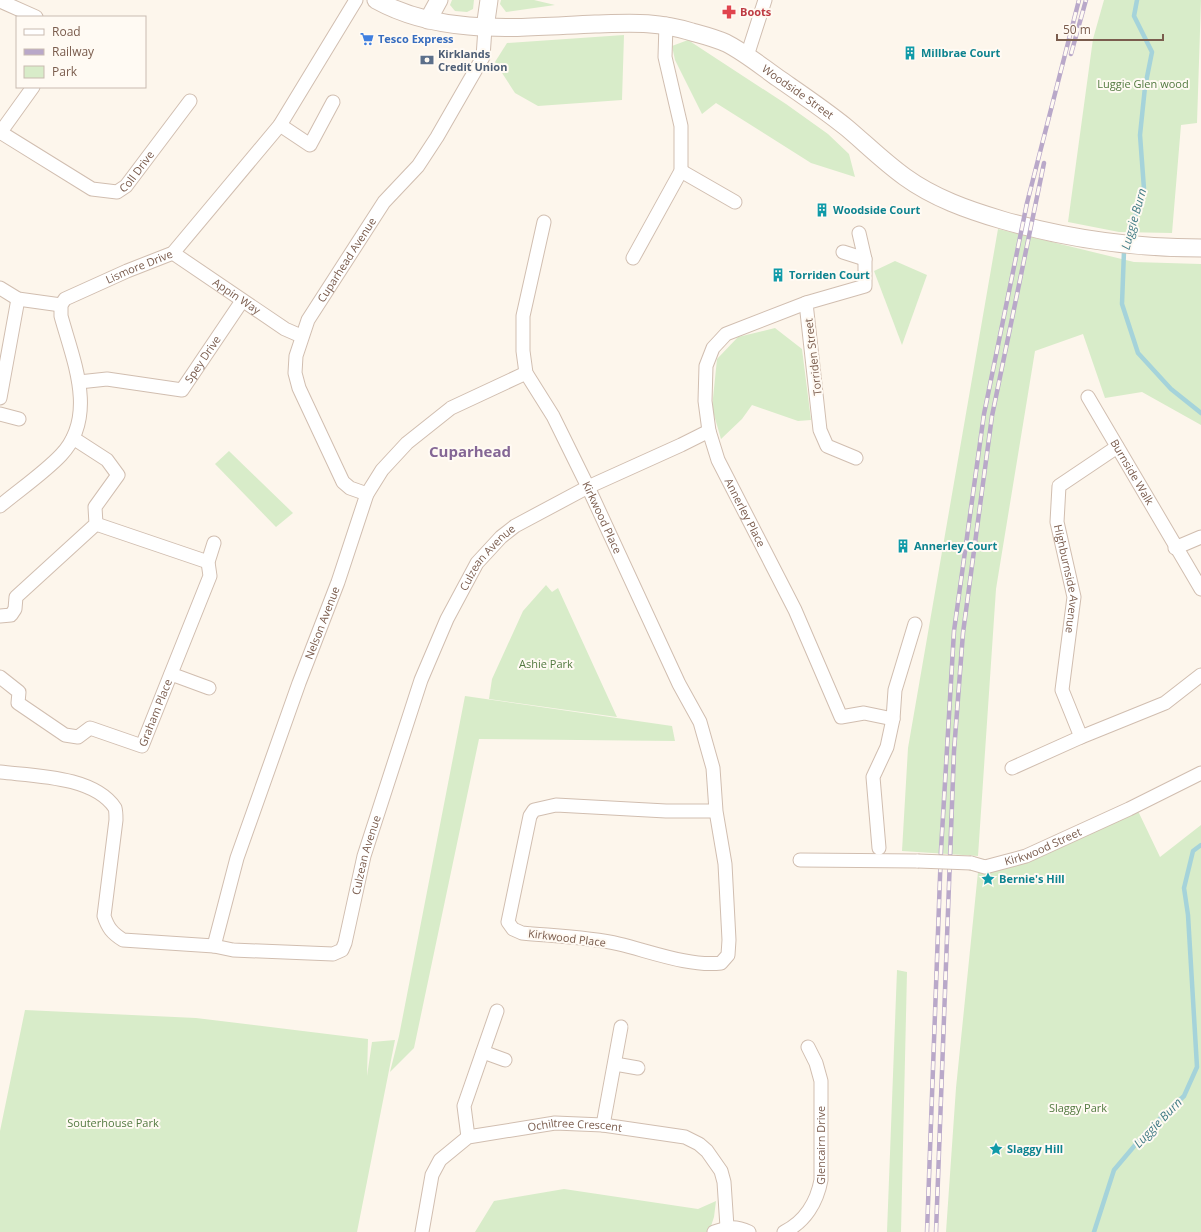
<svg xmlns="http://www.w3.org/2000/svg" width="1201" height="1232" viewBox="0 0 1201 1232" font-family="'Open Sans',sans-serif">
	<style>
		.green { fill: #d8ecc9 }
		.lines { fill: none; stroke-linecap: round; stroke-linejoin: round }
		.stream { stroke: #a5d3da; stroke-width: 4.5 }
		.minor-casing { stroke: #d1beb0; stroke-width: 15 }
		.tertiary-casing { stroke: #d1beb0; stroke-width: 19 }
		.minor { stroke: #fff; stroke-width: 13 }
		.tertiary { stroke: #fff; stroke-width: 17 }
		.rail-casing { stroke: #b9a8c9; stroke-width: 4.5 }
		.rail { stroke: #fffaf3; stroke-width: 3; stroke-dasharray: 9; stroke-linecap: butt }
		.minor-bridge-casing { stroke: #d1beb0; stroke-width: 15; stroke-linecap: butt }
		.minor-bridge { stroke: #fff; stroke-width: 13 }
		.labels { text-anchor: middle; stroke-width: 4; stroke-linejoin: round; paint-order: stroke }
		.health-label { font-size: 11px; font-weight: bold; fill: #be3a42; stroke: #fffaf3; text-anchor: start }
		.shop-label { font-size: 11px; font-weight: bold; fill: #366cbe; stroke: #fffaf3; text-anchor: start }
		.culture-label { font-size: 11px; font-weight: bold; fill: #0d838f; stroke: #fffaf3; text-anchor: start }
		.service-label { font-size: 11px; font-weight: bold; fill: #4e5e75; stroke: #fffaf3; text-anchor: start }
		.park-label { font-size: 11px; fill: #537a41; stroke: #fffaf3 }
		.street-label { font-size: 11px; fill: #7a5c4d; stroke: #fffaf3 }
		.water-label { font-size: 12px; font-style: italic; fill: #437c86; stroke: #fffaf3 }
		.district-label { font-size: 15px; font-weight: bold; fill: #846695; stroke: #fffaf3 }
	</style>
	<rect width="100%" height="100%" fill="#fdf6ec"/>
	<!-- green -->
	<g class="green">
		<polygon points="452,0 474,0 473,9 467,12 455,11 450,5"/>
		<polygon points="501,0 534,0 555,5 506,12 500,4"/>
		<polygon points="1104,0 1201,0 1197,123 1181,125 1172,233 1119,232 1068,222 1093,39"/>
		<polygon points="624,35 622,100 538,106 515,93 495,62 507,43"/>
		<polygon points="688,40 786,104 828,134 849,154 855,177 811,163 716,103 702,114 675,60 672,46"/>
		<polygon points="998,229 1134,262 1201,264 1201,425 1142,392 1105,398 1083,334 1035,351 996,589 978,856 902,851 908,748"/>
		<polygon points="895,261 927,275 902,345 874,271"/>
		<polygon points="775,328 802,349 811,420 798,421 752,405 742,419 721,439 712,408 717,359 738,337"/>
		<polygon points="229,451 293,513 276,527 215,464"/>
		<polygon points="546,585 552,592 558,588 617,717 489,699 492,679 523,611"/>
		<polygon points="465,696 672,726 675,741 479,739 414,1048 390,1072 399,1036"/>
		<polygon points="1138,811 1160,857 1201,825 1201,1232 946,1232 956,1088 978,872"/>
		<polygon points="897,970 907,972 901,1232 887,1232"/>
		<polygon points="25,1010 196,1018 368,1039 367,1076 372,1042 395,1040 357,1232 0,1232 0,1131"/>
		<polygon points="564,1189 698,1209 716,1201 714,1217 709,1232 475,1232 494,1201"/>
	</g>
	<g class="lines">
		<!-- stream -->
		<g class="stream">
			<polyline points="1137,0 1134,16 1152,52 1145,87 1140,135 1144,189 1124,251 1122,304 1138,353 1171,389 1201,413"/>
			<polyline points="1094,1232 1114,1170 1147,1131 1184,1096 1197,1067 1188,915 1184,888 1193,851 1201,845"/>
		</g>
		<!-- minor casing -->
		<g class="minor-casing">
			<g id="minor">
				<polyline points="0,1 36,17"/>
				<polyline points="747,56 765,0"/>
				<polyline points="280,125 310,145 333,102"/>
				<path id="s1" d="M0,132L92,189L117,192L126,186L190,101"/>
				<polyline points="0,133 33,87"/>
				<polyline points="681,171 735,202"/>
				<path id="s2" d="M544,222L523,316V351L526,373L553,416L588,487L679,684L700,722L713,768L716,811L725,864L729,940L728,955L721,963C690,967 649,951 619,944C589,937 554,936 522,933L513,929L508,922L530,816L534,810L556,805L666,811H716"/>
				<polyline points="843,252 865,259"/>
				<path id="s3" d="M173,253L285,329L301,336"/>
				<polyline points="633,258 681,171 681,126 665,57 666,24"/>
				<polyline points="0,288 18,299 61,305"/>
				<path id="s4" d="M806,303L726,334L713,348L706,366L705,401L709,431L718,460L795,610L841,717L864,713L893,719"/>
				<path id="s5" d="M79,382L107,379L182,390L242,301"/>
				<path id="s6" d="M1088,397L1201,589"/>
				<polyline points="0,398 18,299"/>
				<polyline points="0,414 19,419"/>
				<path id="s7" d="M1117,447L1059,486L1057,522L1074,597L1062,690L1081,737L1165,703L1201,675"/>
				<polyline points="856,458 827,446 820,430 806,303 865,286 865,259 859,233"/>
				<path id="s8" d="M367,494L350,488L343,482L299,388L295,373L296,356L308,320L384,202L418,166L437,137L483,57L485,28"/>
				<path id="s9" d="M0,506C19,490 44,473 61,455C98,416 73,360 61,316V305L65,299L127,271L173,253L280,125L356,0"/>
				<polyline points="96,524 208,562"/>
				<polyline points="1175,548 1201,537"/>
				<polyline points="0,616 11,615 15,609 16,597 96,524 95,507 118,475 107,460 73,438"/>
				<polyline points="171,674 209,688"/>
				<path id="s10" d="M0,677L19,692L18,703L65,735L78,737L90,728L142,746L210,576L208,562L214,543"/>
				<polyline points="1012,768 1081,737"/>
				<path id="s11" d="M0,772C34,776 94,776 115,808C116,811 116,817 116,820L104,916C108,928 112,933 123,940L214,946L233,950L333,954L342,950L345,943L364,856L421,680L447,619L477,563L501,537L515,526L588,487L681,445L709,431"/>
				<polyline points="879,848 873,777 887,747 893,719 895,690 915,624"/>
				<polyline points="800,860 918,861"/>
				<path id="s12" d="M971,863L985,867L1026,856L1129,809L1201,773"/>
				<path id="s13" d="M214,946L237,858L299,683L338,582L367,494L382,470L407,443L451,408L526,373"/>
				<polyline points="483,1052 505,1060"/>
				<polyline points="615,1064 638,1068"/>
				<polyline points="603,1125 621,1027"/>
				<polyline points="468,1137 464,1106 497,1011"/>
				<path id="s14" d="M422,1232L432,1175L440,1160L468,1137L555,1123L603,1125L685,1137L699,1144L707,1151L721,1171L724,1182L727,1227"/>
				<path d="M714,1232C727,1227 736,1226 749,1232"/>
				<path id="s15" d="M784,1232C805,1222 817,1202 821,1180V1081L816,1063L808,1047"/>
			</g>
		</g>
		<!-- tertiary casing -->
		<g class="tertiary-casing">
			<g id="tertiary">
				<path id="s16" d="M376,0C443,37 521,27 595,24C631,23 656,21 692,32C703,35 715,38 726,43C744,52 761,66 778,78C801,94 825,110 847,128C866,144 884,162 905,177C934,198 968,210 1002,220C1068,239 1133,248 1201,248"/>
				<polyline points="428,20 439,0"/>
				<polyline points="485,28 489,0"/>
			</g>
		</g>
		<!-- minor -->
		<use href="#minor" class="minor"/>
		<!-- tertiary -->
		<use href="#tertiary" class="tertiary"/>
		<!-- rail casing -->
		<g class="rail-casing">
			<g id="rail">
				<polyline points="1071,54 1086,0"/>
				<polyline points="927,1232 941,850 954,631 984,414 1027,203 1079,0"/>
				<polyline points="936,1232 954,751 963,633 992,416 1044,163"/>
			</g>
		</g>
		<!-- rail -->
		<use href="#rail" class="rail"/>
		<!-- minor-bridge casing -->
		<g class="minor-bridge-casing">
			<polyline id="minor-bridge" points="918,861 971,863"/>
		</g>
		<!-- minor-bridge -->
		<use href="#minor-bridge" class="minor-bridge"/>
	</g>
	<!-- icons -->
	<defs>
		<g id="pharmacy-bare" transform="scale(1.08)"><path d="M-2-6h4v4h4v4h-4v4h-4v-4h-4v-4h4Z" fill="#e0444e" stroke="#fffaf3" stroke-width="2.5" paint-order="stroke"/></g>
		<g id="supermarket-bare" transform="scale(1.08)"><path d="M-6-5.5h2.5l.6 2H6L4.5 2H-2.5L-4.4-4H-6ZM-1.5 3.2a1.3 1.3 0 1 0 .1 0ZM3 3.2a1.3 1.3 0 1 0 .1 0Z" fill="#3f7fe0" stroke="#fffaf3" stroke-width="2.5" paint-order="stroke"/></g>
		<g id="building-bare" transform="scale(1.08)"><path d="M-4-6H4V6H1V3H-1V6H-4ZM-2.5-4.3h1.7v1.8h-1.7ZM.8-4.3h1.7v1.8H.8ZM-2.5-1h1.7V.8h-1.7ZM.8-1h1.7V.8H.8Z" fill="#0f9aa8" stroke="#fffaf3" stroke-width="2.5" paint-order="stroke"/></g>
		<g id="bank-bare" transform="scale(1.08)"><path d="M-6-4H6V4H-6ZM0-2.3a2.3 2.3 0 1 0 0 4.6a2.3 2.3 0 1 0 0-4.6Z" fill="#5c6f8a" stroke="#fffaf3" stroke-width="2.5" paint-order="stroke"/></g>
		<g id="sight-bare" transform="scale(1.08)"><path d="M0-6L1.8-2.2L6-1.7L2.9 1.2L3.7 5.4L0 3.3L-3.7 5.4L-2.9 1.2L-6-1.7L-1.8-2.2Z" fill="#0f9aa8" stroke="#fffaf3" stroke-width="2.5" paint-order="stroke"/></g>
	</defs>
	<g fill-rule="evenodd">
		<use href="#pharmacy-bare" x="729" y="12"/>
		<use href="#supermarket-bare" x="367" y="39"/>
		<use href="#building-bare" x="910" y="53"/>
		<use href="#bank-bare" x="427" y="60"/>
		<use href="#building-bare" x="822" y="210"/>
		<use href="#building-bare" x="778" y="275"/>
		<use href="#building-bare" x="903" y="546"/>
		<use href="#sight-bare" x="988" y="879"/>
		<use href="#sight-bare" x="996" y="1149"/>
	</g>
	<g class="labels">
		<!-- health labels -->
		<g class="health-label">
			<text x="740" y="16">Boots</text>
		</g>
		<!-- shop labels -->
		<g class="shop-label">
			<text x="378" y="43">Tesco Express</text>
		</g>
		<!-- culture labels -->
		<g class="culture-label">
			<text x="921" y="57">Millbrae Court</text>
			<text x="833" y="214">Woodside Court</text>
			<text x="789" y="279">Torriden Court</text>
			<text x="914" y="550">Annerley Court</text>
			<text x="999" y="883">Bernie's Hill</text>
			<text x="1007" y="1153">Slaggy Hill</text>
		</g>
		<!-- service labels -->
		<g class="service-label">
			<text x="438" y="58">Kirklands<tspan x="438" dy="13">Credit Union</tspan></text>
		</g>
		<!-- park labels -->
		<g class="park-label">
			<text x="1143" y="88">Luggie Glen wood</text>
			<text x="546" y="668">Ashie Park</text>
			<text x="1078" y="1112">Slaggy Park</text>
			<text x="113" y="1127">Souterhouse Park</text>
		</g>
		<!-- street labels -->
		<g class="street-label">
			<text dy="4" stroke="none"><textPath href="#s16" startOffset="444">Woodside Street</textPath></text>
			<text dy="4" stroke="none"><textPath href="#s1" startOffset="162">Coll Drive</textPath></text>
			<text dy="4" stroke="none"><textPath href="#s8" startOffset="273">Cuparhead Avenue</textPath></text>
			<text dy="4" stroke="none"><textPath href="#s9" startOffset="325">Lismore Drive</textPath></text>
			<text dy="4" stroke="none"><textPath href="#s3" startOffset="77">Appin Way</textPath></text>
			<text transform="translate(813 357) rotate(-97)" y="4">Torriden Street</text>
			<text dy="4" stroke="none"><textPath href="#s5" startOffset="141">Spey Drive</textPath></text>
			<text dy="4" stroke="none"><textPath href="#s6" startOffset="87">Burnside Walk</textPath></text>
			<text dy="4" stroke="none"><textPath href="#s4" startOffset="279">Annerley Place</textPath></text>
			<text dy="4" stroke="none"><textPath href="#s2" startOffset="317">Kirkwood Place</textPath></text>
			<text dy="4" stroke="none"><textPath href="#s11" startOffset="907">Culzean Avenue</textPath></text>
			<text dy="4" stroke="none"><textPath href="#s7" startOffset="164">Highburnside Avenue</textPath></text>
			<text dy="4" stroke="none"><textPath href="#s13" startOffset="341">Nelson Avenue</textPath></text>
			<text dy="4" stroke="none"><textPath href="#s10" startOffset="211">Graham Place</textPath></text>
			<text dy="4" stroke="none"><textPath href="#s12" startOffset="76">Kirkwood Street</textPath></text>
			<text dy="4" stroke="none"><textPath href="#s11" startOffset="583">Culzean Avenue</textPath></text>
			<text transform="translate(567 938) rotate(7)" y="4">Kirkwood Place</text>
			<text dy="4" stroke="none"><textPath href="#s14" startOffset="219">Ochiltree Crescent</textPath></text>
			<text dy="4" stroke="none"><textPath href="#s15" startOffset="101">Glencairn Drive</textPath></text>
		</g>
		<!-- water labels -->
		<g class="water-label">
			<text transform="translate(1134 219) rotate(-74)" y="4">Luggie Burn</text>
			<text transform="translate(1158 1123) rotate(-46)" y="4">Luggie Burn</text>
		</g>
		<!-- district labels -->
		<g class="district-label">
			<text x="470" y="457">Cuparhead</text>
		</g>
	</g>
	<!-- legend -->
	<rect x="16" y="16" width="130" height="72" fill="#fffaf3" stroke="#cabbb1"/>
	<rect x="24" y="29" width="20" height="6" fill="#ffffff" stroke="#cabbb1"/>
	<text x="52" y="36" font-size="12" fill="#7a5c4d">Road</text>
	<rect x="24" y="49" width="20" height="6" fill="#b9a8c9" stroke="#cabbb1"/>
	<text x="52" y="56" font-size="12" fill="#7a5c4d">Railway</text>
	<rect x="24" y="66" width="20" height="12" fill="#d8ecc9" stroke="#cabbb1"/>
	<text x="52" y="76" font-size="12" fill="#7a5c4d">Park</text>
	<!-- scale -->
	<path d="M1057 34v6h106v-6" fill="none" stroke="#7a5c4d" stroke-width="2"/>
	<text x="1063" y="34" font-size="12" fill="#7a5c4d" stroke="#fffaf3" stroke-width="3" paint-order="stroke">50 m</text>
</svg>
